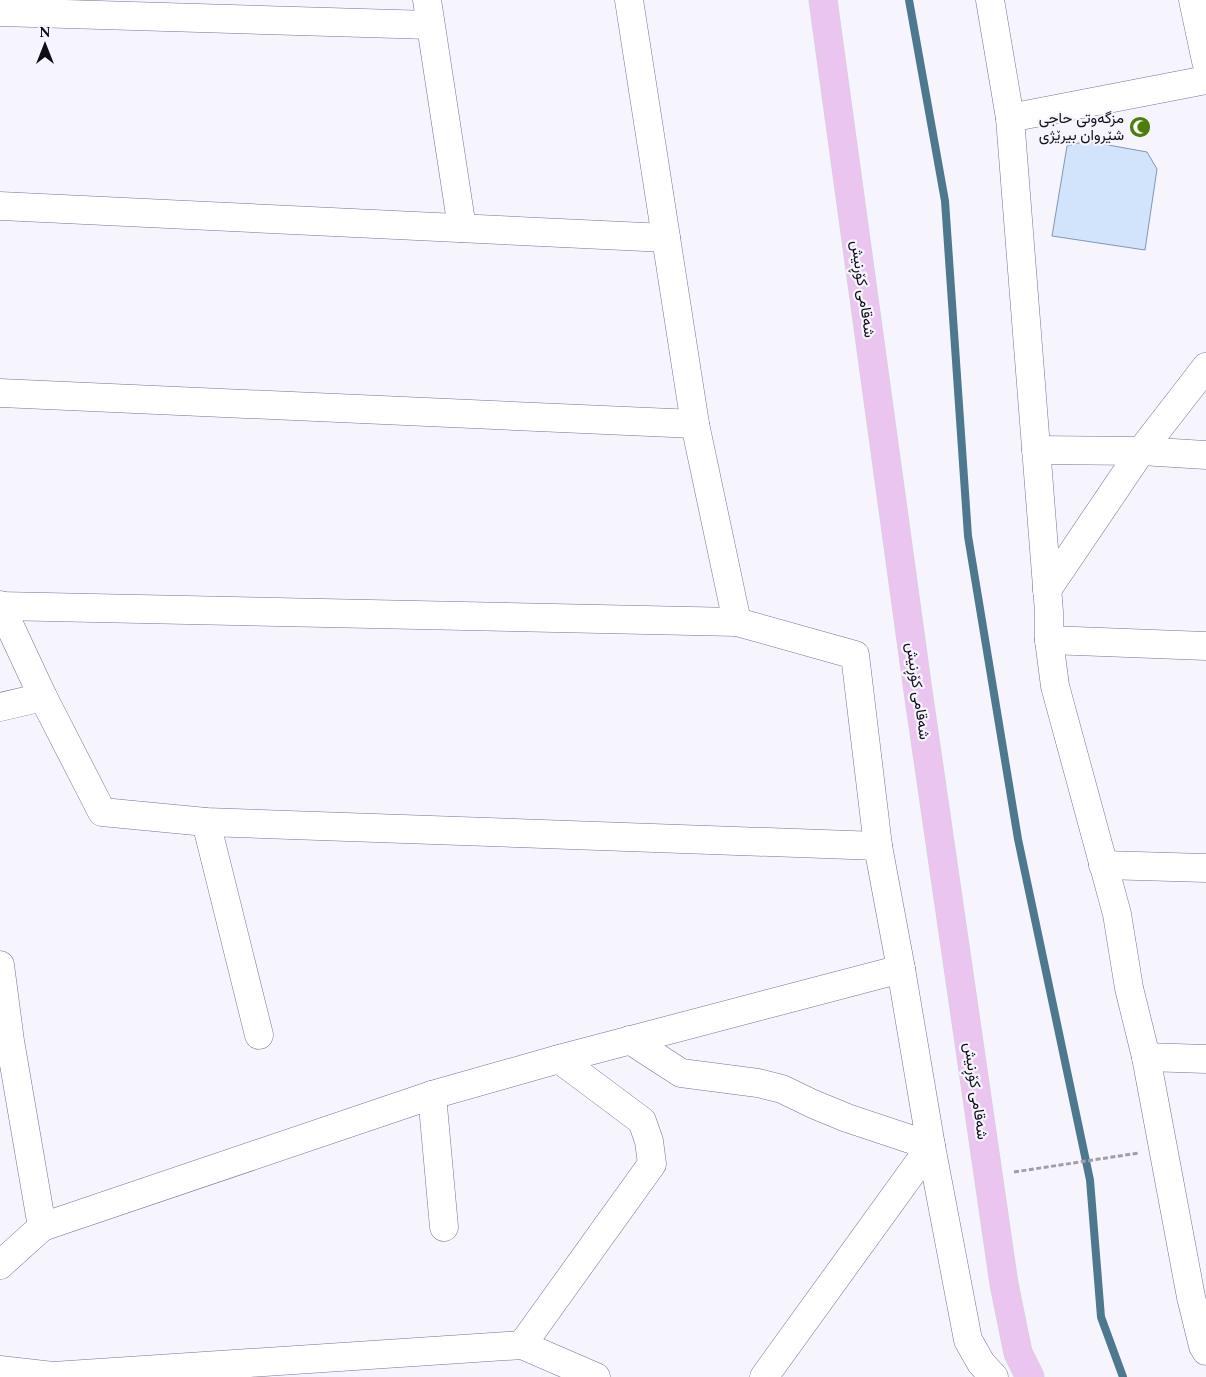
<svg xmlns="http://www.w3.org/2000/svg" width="1206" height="1377" viewBox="0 0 1206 1377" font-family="Spectral,Vazirmatn,serif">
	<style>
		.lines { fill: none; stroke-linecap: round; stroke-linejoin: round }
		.stream { stroke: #4e788e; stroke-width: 8 }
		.building { fill: #d2e3fc; stroke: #8296b4 }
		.minor-casing { stroke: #767293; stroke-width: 29 }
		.major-casing { stroke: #d4d3d5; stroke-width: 29 }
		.path { stroke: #a09fa8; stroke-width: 3; stroke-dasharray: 5 2.5; stroke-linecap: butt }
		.minor { stroke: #fff; stroke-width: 28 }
		.major { stroke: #e9c5ef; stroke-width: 28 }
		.labels { text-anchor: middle; stroke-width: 4.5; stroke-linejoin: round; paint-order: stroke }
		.poi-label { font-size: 15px; fill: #0e0d18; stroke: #f6f5fd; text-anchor: end }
		.street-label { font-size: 15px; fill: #0e0d18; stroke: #f6f5fd }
	</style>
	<rect width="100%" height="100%" fill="#f6f5fd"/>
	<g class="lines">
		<!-- stream -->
		<polyline class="stream" points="909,0 945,201 968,536 1018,839 1090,1180 1101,1317 1123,1377"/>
	</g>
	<!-- building -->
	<polygon class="building" points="1086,141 1147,152 1157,169 1145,250 1052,236 1067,146"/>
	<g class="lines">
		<!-- minor casing -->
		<g class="minor-casing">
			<g id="minor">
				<polyline points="427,0 462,228"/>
				<polyline points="629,0 695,424 737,622"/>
				<polyline points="990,0 1010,118 1049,612 1049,640 1055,686 1117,914 1129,988 1146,1057 1191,1297 1203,1346 1206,1351"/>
				<polyline points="1193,0 1206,61"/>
				<polyline points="0,12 430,25"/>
				<polyline points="1010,118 1206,80"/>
				<polyline points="0,206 666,238"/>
				<polyline points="0,393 695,424"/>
				<polyline points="1036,450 1141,451 1206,455"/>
				<polyline points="1047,590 1141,451 1206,367"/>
				<polyline points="0,605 43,697 102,812 206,822 878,846"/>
				<polyline points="0,606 737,622 855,655 878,846 901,969 931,1146 968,1340 981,1363 994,1377"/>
				<polyline points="1049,640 1206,646"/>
				<polyline points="0,707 43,697"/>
				<polyline points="206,822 259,1035"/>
				<polyline points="1103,865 1206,868"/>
				<polyline points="0,965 10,1041 42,1227 0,1265"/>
				<polyline points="630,1040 681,1073 758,1083 782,1089 813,1104 847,1118 931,1146 764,1377"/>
				<polyline points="1146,1057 1206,1059"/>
				<polyline points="432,1095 444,1227"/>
				<polyline points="42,1227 432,1095 559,1059 901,969"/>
				<polyline points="522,1345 652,1164 649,1141 642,1121 559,1059"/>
				<polyline points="0,1370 53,1376 522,1345 596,1377"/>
			</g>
		</g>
		<!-- major casing -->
		<g class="major-casing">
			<polyline id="major" points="823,0 917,684 1004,1284 1018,1353 1030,1377"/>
		</g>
		<!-- path -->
		<polyline class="path" points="1014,1172 1139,1153"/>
		<!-- minor -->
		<use href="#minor" class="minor"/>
		<!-- major -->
		<use href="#major" class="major"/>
	</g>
	<!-- icons -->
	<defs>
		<g id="mosque-disc" transform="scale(1.125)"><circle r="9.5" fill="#4d7e0d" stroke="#f6f5fd"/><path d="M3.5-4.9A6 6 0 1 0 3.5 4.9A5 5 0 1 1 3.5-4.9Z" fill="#fff"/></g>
	</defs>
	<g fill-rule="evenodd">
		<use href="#mosque-disc" x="1140" y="127"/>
	</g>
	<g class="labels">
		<!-- poi labels -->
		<g class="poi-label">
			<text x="1124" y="123">مزگەوتی حاجی<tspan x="1124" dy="17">شێروان بیرێژی</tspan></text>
		</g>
		<!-- street labels -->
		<g class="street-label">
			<text transform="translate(863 289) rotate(82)" y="5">شەقامی کۆڕنیش</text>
			<text transform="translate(918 691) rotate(82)" y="5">شەقامی کۆڕنیش</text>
			<text transform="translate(976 1091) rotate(82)" y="5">شەقامی کۆڕنیش</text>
		</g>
	</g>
	<!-- north arrow -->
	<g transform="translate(45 45)" stroke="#f6f5fd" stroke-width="4" paint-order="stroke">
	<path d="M0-4L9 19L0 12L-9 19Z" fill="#0e0d18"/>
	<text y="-8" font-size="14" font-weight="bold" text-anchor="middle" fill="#0e0d18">N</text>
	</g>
</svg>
